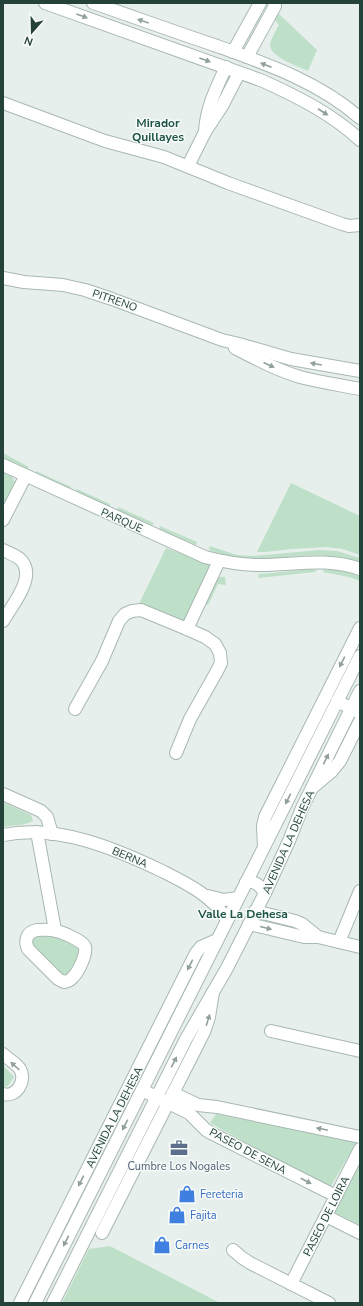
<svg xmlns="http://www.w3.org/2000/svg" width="363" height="1306" viewBox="0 0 363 1306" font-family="'Nunito Sans',sans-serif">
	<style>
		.green { fill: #bfe0c8 }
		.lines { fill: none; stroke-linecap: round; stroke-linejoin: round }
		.minor-casing { stroke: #a8b8b2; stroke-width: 14 }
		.tertiary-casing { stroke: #a8b8b2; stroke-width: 14 }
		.minor { stroke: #fff; stroke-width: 12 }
		.tertiary { stroke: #fff; stroke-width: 12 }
		.oneway { fill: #92a09c }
		.labels { text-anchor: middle; stroke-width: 3; stroke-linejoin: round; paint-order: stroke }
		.street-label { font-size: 11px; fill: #24423a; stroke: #f7fbf9 }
		.service-label { font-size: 11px; fill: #4e5e75; stroke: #f7fbf9 }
		.shop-label { font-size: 11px; fill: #366cbe; stroke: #f7fbf9; text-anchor: start }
		.neighbourhood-label { font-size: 12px; font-weight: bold; fill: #1f5548; stroke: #f7fbf9 }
	</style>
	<rect width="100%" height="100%" fill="#e6efeb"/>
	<!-- green -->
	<g class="green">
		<path d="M278,13L317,50L308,71C298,66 270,57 270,45C271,39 276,30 279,25L275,21Z"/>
		<polygon points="3,453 29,467 27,470 3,458"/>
		<polygon points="3,471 12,476 15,483 3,510"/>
		<polygon points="36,471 71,487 69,491 35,475"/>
		<polygon points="291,483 360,516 360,555 343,549 327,547 291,549 265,552 257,552"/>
		<polygon points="77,489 110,504 109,508 75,493"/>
		<polygon points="118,507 154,523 151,527 117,511"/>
		<polygon points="160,526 197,542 196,545 159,530"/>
		<path d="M210,546L237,555L254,556L319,550L337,551L360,558V563C337,554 311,554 287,557C276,558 265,560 253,560C238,559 223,555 209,550Z"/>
		<polygon points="166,548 207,563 210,567 187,618 182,621 139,604"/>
		<polygon points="325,568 335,569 360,576 360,581 349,577 323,572"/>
		<polygon points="310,569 317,570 315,572 258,578 259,574 274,573"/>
		<polygon points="219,577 225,577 226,585 218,584 208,605 205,604"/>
		<path d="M3,802L31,815L33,821C21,827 15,824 3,827Z"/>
		<polygon points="52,935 79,948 76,961 68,975 63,974 33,947 33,940 35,937"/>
		<polygon points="3,1065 14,1077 8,1086 3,1087"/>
		<polygon points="216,1114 357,1141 330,1188 210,1123"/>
		<polygon points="360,1161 360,1225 332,1211"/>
		<polygon points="110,1246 220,1303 62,1303 89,1249"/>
	</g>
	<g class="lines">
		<!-- minor casing -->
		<g class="minor-casing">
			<g id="minor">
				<polyline points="233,52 260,3"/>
				<polyline points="247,57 275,6 274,3"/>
				<polyline points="3,103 105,141 164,157 228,183 342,224 349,226 360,225"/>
				<path d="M205,132C206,108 216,89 226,67"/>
				<polyline points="188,166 205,132 222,106 239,73"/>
				<polyline points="3,278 24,282 63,285 85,290 112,299 222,340 239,344 291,359 360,371"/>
				<path d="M235,348C256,359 277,370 300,377C319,382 340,385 360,389"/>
				<path d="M3,465L205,557C224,562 241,565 260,565C294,565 327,557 360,569"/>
				<polyline points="3,520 25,477"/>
				<path d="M3,550C9,553 15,555 20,559C38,576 12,605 3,621"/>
				<polyline points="187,629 219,561"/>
				<polyline points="337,701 360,713"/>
				<polyline points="75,709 102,661 119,621 125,614 132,611 141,610 187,629 205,637 215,644 220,653 221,663 217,671 190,719 176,753"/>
				<polyline points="312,788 331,772 340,761 360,721"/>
				<polyline points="3,794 41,811 47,817 52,834"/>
				<polyline points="37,832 55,930"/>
				<path d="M3,835C57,824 114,848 162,871C186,883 213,896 227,920"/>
				<polyline points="264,847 263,826 265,817 360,628"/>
				<polyline points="208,896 224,900 238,898"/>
				<polyline points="255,911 295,921 302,924 318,937"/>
				<polyline points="249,924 304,937 318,937 360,947"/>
				<path d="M37,930C43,930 50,929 56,931C62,932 80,940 84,945C89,951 78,973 72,978C70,981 67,981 64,982L58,979L28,949C24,940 27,932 37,930Z"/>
				<polyline points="339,942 360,891"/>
				<polyline points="271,1031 360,1051"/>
				<path d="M3,1054C8,1059 16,1063 20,1069C27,1081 16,1098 3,1094"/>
				<polyline points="142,1090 189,1113 206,1130 211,1133 336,1196"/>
				<polyline points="173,1093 198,1105 217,1107 360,1137"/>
				<polyline points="326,1216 360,1233"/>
				<polyline points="102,1233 204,1032 209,1017 213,992"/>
				<polyline points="233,1250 241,1257 250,1263 329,1303"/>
				<polyline points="291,1284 360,1149"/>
				<polyline points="20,1303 196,953 201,947 217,940"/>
			</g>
		</g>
		<!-- tertiary casing -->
		<g class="tertiary-casing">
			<g id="tertiary">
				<path d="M45,3L263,81C298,97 332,114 360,140"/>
				<path d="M93,3C134,17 175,32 217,46C267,64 319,82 360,118"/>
				<path d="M246,882C255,881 260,885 265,893"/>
				<polyline points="35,1303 360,656"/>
				<polyline points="53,1303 186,1039 227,968 265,893 289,841 302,808 360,691"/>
			</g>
		</g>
		<!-- minor -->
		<use href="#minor" class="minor"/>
		<!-- tertiary -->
		<use href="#tertiary" class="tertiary"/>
	</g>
	<!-- one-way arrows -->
	<defs><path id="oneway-solid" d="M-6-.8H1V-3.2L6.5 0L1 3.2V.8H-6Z"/></defs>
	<g class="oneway">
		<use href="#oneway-solid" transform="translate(82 16) rotate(20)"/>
		<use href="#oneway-solid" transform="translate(143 21) rotate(-161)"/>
		<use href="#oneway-solid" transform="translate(205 60) rotate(20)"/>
		<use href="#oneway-solid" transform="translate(266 65) rotate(-159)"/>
		<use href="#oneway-solid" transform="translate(323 112) rotate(33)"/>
		<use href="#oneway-solid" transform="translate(316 364) rotate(-170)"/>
		<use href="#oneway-solid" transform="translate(269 365) rotate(25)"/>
		<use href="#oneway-solid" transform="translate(342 662) rotate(117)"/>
		<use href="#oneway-solid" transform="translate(326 759) rotate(-64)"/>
		<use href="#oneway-solid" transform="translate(288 799) rotate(117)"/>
		<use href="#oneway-solid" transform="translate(266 928) rotate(14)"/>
		<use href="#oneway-solid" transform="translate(190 965) rotate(117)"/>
		<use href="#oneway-solid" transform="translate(208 1020) rotate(-73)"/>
		<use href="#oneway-solid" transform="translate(174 1062) rotate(-63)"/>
		<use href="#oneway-solid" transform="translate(15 1066) rotate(-138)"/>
		<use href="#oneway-solid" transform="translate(125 1125) rotate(117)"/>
		<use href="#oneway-solid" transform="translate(322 1129) rotate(-168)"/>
		<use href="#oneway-solid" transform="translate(81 1181) rotate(117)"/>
		<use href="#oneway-solid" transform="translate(306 1181) rotate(27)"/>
		<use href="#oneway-solid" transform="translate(66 1241) rotate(117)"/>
	</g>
	<!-- icons -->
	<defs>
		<g id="office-bare" transform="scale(1.38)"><path d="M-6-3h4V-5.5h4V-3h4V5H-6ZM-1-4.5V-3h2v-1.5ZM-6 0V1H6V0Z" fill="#5c6f8a" stroke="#f7fbf9" stroke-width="2.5" paint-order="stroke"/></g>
		<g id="shop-bare" transform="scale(1.38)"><path d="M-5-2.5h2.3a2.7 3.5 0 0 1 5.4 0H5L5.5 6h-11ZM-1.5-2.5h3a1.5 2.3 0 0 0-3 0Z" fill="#3f7fe0" stroke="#f7fbf9" stroke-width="2.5" paint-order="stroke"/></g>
	</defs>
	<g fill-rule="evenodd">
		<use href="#office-bare" x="179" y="1148"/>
		<use href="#shop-bare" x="187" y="1194"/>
		<use href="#shop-bare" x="177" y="1215"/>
		<use href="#shop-bare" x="162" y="1245"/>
	</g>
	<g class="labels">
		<!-- street labels -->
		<g class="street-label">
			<text transform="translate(115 300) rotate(19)" y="4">PITRENO</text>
			<text transform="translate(122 520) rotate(24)" y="4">PARQUE</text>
			<text transform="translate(288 842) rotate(-66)" y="4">AVENIDA LA DEHESA</text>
			<text transform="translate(130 857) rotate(23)" y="4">BERNA</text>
			<text transform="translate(114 1117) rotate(-63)" y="4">AVENIDA LA DEHESA</text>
			<text transform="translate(248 1151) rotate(28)" y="4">PASEO DE SENA</text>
			<text transform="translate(326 1216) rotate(-63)" y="4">PASEO DE LOIRA</text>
		</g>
		<!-- service labels -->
		<g class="service-label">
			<text x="179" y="1170">Cumbre Los Nogales</text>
		</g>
		<!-- shop labels -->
		<g class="shop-label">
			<text x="200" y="1198">Fereteria</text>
			<text x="190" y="1219">Fajita</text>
			<text x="175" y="1249">Carnes</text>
		</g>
		<!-- neighbourhood labels -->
		<g class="neighbourhood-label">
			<text x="158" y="127">Mirador<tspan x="158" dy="14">Quillayes</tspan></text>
			<text x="243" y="918">Valle La Dehesa</text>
		</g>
	</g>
	<!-- border -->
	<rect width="363" height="1306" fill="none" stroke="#24423a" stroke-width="8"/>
	<!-- north arrow -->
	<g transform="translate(32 32) rotate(200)" stroke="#f7fbf9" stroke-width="3" paint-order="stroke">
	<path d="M0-3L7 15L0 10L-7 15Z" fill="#24423a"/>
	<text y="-6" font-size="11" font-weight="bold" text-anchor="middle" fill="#24423a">N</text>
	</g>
</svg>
